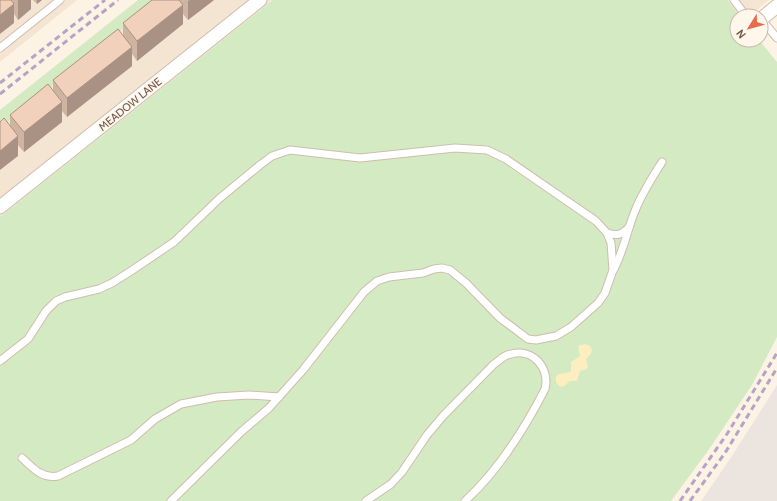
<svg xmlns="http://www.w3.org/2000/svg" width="777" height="501" viewBox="0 0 777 501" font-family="Cabin,sans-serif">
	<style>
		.residential { fill: #f4e5d3 }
		.industrial { fill: #ece5df }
		.green { fill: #d3eac3 }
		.sand { fill: #fceebf }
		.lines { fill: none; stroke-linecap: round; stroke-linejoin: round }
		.service-casing { stroke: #d0bdae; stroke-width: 9 }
		.minor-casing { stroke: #d0bdae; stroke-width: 15 }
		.service { stroke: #fff; stroke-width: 7 }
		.minor { stroke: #fff; stroke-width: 13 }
		.rail { stroke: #b6a3c6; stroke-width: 3; stroke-dasharray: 6 4; stroke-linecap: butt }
		.wall { fill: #d0b4a2 }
		.shaded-wall { fill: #a99284 }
		.building { fill: #f2d1bc; stroke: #a99284 }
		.labels { text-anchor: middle; stroke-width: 3; stroke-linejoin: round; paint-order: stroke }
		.street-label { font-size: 11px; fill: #75594a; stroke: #fff7eb }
	</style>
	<rect width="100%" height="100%" fill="#fcf3e4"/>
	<!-- residential -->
	<g class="residential">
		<polygon points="0,0 77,0 0,62"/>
		<polygon points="158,0 273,0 0,217 0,128"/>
		<polygon points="727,0 769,0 749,16 740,16"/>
	</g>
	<!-- industrial -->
	<polygon class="industrial" points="777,385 777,501 701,501 732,456"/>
	<!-- green -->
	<g class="green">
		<polygon points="138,0 158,0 0,128 0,110"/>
		<polygon points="273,0 727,0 740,16 737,16 737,40 759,40 777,62 777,337 752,385 710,448 671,501 0,501 0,217"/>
	</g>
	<!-- sand -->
	<polygon class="sand" points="585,344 590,346 592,350 591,354 586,359 588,366 587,369 580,371 577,381 570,381 563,387 559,386 556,382 556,376 559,374 571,372 571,362 580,356 578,346"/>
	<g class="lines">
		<!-- service casing -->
		<g class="service-casing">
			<g id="service">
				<polyline points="734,0 746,16"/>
				<polyline points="761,19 777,38"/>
				<polyline points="0,48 60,0"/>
				<path d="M607,233C617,236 622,235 629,227"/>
				<path d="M614,269C624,250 627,230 635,211C642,193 652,178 662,162"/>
				<polyline points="0,361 28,339 46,311 56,301 65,297 99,289 112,283 131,271 174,242 220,198 260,165 272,156 290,150 360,158 455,148 487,150 506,159 596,221 607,233 611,243 613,270 605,293 598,303 571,327 556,336 536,340 528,339 500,318 466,283 450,270 442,268 434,269 423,273 389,277 377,281 364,292 303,370 269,408 242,431 171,501"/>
				<path d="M22,458C33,468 42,479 58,476L131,440L155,419L181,404L217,397L249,395L279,397"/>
				<path d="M366,501L391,484L402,472L427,435L443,416L494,364C500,360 504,355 511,354C533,348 550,368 545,389C524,430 499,470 465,501"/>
			</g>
		</g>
		<!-- minor casing -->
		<g class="minor-casing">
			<g id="minor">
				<polyline points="761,19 777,6"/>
				<polyline points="0,207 260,0"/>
			</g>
		</g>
		<!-- service -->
		<use href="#service" class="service"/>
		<!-- minor -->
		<use href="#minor" class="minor"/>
		<!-- rail -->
		<g class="rail">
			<polyline points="0,83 105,0"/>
			<polyline points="0,94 118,0"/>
			<polyline points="680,501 727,434 777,353"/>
			<polyline points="690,501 725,453 777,368"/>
		</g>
	</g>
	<!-- wall -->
	<g class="wall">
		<polygon points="0,0 31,0 31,9 18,20 14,14 14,23"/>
		<polygon points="33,0 42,0 37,4"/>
		<polygon points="152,0 214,0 188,20 183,14 183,24 137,61 132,54 132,66 67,117 62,111 62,122 24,152 18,145 18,156 10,125 10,115 53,90 53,80 123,36 123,23"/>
	</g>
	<!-- shaded-wall -->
	<g class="shaded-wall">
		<polygon points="18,0 31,0 31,9 18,20"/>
		<polygon points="37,0 42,0 37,4"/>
		<polygon points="190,0 214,0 188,20 188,1"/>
		<polygon points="14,4 14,23 0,34 0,15"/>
		<polygon points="183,5 183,24 137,61 137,41"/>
		<polygon points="132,47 132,66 67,117 67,98"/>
		<polygon points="62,102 62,122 24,152 24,132"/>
		<polygon points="18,136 18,156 0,170 0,151"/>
	</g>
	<!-- building -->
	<g class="building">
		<polygon points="0,0 11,0 14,4 0,15"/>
		<polygon points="152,0 179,0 183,5 137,41 123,23"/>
		<polygon points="118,29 132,47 67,98 53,80"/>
		<polygon points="48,84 62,102 24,132 10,115"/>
		<polygon points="4,118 18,136 0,151 0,122"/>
	</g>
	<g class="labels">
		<!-- street labels -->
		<g class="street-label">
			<text transform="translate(130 104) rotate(-39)" y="4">MEADOW LANE</text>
		</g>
	</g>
	<!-- north arrow -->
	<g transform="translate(749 28) rotate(233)"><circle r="19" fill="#fff7eb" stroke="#c8b8ab"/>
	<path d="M0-3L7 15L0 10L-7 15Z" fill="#e76c49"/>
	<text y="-6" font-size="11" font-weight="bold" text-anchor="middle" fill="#75594a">N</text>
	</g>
</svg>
